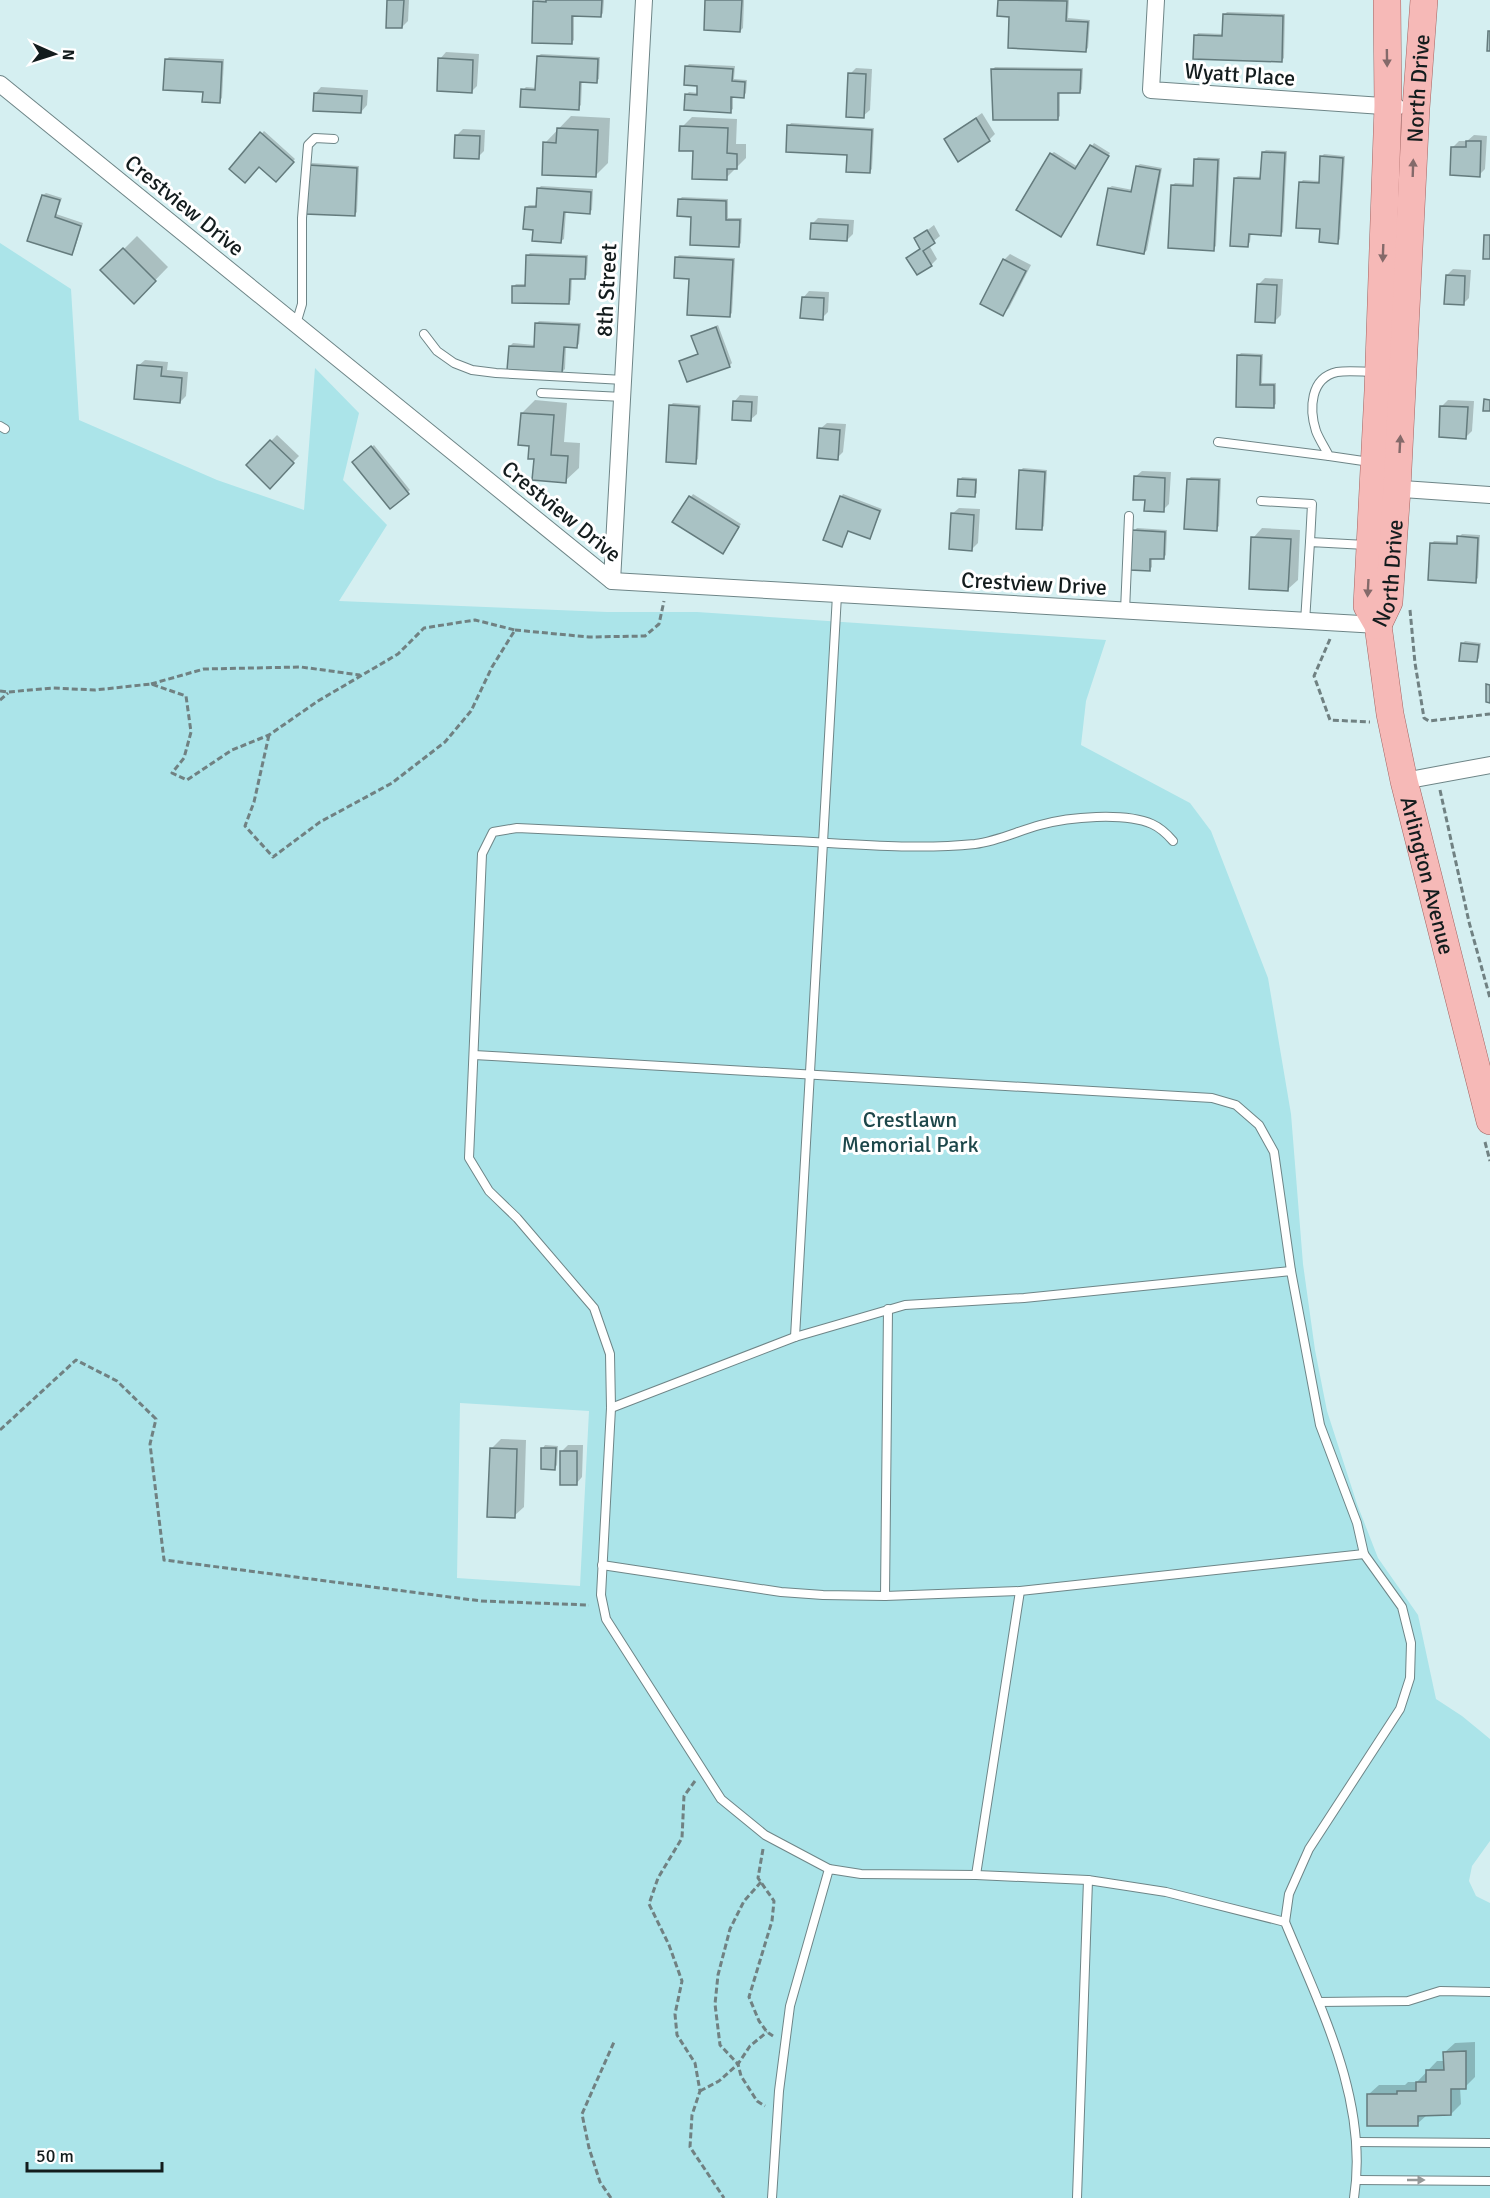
<svg xmlns="http://www.w3.org/2000/svg" width="1490" height="2198" viewBox="0 0 1490 2198" font-family="Signika,sans-serif">
	<style>
		.green { fill: #abe4e9; fill-rule: evenodd }
		.shadow { fill: #0003 }
		.building { fill: #a9c2c4; stroke: #647b7d; stroke-width: 1.5 }
		.lines { fill: none; stroke-linecap: round; stroke-linejoin: round }
		.lane-casing { stroke: #6e8587; stroke-width: 10 }
		.street-casing { stroke: #6e8587; stroke-width: 18 }
		.primary-casing { stroke: #a36462; stroke-width: 28 }
		.path { stroke: #708182; stroke-width: 3; stroke-dasharray: 6 3; stroke-linecap: butt }
		.lane { stroke: #fff; stroke-width: 8 }
		.street { stroke: #fff; stroke-width: 16 }
		.primary { stroke: #f6b9b7; stroke-width: 27 }
		.oneway { fill: #846a6a }
		.oneway2 { fill: #959999 }
		.labels { text-anchor: middle; stroke-width: 6; stroke-linejoin: round; paint-order: stroke }
		.street-label { font-size: 22px; fill: #131c1d; stroke: #fff }
		.park-label { font-size: 22px; fill: #1d474a; stroke: #fff }
	</style>
	<rect width="100%" height="100%" fill="#d5eff1"/>
	<!-- green -->
	<path class="green" d="M0,243L71,289L79,420L217,480L304,510L315,368L359,413L343,480L387,525L339,601L607,612H697L1106,640L1086,701L1081,745L1190,803L1211,831L1268,978L1291,1114L1303,1264L1315,1350L1327,1411L1357,1504L1378,1558L1418,1615L1436,1699L1462,1716L1490,1739V1841L1472,1866L1469,1881L1476,1896L1490,1903V2198H0ZM460,1403L589,1411L580,1586L457,1578Z"/>
	<!-- shadow -->
	<g class="shadow">
		<polygon points="389,0 409,0 408,21 402,27"/>
		<polygon points="537,0 604,0 603,13 601,16 574,15 574,40 571,43 535,2"/>
		<polygon points="707,0 744,0 743,28 740,31"/>
		<polygon points="1000,0 1069,0 1068,18 1090,20 1088,48 1086,50 1011,16 999,15"/>
		<polygon points="1227,12 1285,14 1284,58 1281,61 1196,36 1198,33 1224,34 1225,14"/>
		<polygon points="446,52 479,54 477,86 471,92 440,59"/>
		<polygon points="541,54 600,57 599,79 596,81 582,81 581,105 578,108 523,90 526,87 537,88 538,56"/>
		<polygon points="169,57 224,59 222,98 219,101 204,90 166,60"/>
		<polygon points="689,64 735,66 734,79 747,80 746,93 744,96 733,95 733,109 730,111 686,95 689,92 698,93 699,84 687,66"/>
		<polygon points="995,67 1083,68 1082,89 1080,92 1060,91 1060,116 1057,119 993,69"/>
		<polygon points="856,68 872,69 870,110 863,116 850,74"/>
		<polygon points="321,87 368,90 367,105 361,112 315,94"/>
		<polygon points="982,113 995,134 989,140 946,139"/>
		<polygon points="571,116 610,118 608,163 595,176 545,143"/>
		<polygon points="692,117 737,119 736,144 746,144 746,158 726,178 695,150 682,127"/>
		<polygon points="791,123 874,128 872,169 869,172 849,154 789,126"/>
		<polygon points="463,129 485,130 484,151 478,157 457,135"/>
		<polygon points="264,131 295,159 276,180 259,165 231,169"/>
		<polygon points="1474,135 1487,136 1485,169 1479,175 1453,147 1459,141 1467,141"/>
		<polygon points="1094,143 1110,153 1063,233 1051,154 1054,152 1078,167"/>
		<polygon points="1266,150 1287,151 1283,232 1281,234 1251,233 1250,242 1248,245 1235,178 1238,176 1262,177 1263,152"/>
		<polygon points="1324,154 1345,156 1340,239 1338,242 1322,228 1300,183 1303,180 1320,181 1321,157"/>
		<polygon points="1198,157 1220,158 1216,246 1213,249 1172,186 1175,183 1194,184 1195,160"/>
		<polygon points="312,163 359,166 357,212 354,215 309,166"/>
		<polygon points="1140,164 1162,168 1147,250 1144,253 1109,188 1112,186 1133,190 1137,166"/>
		<polygon points="541,186 593,189 592,210 589,212 566,211 564,239 561,241 535,228 526,207 529,205 538,205 539,188"/>
		<polygon points="46,193 62,198 56,214 83,223 74,251 72,253 43,195"/>
		<polygon points="682,197 728,199 728,218 742,218 741,243 738,246 693,215 679,200"/>
		<polygon points="818,218 854,220 853,234 847,240 812,224"/>
		<polygon points="934,225 940,236 929,245 937,259 931,265 908,258 921,248 916,239"/>
		<polygon points="137,236 168,267 134,302 103,270"/>
		<polygon points="530,253 588,255 587,275 584,278 572,277 571,300 568,303 514,286 516,284 526,284 527,256"/>
		<polygon points="1010,254 1031,265 1009,308 1003,314 1004,260"/>
		<polygon points="679,255 735,258 732,313 729,316 690,278 677,257"/>
		<polygon points="1453,269 1471,270 1469,298 1463,304 1447,275"/>
		<polygon points="1265,278 1283,279 1281,315 1275,321 1258,285"/>
		<polygon points="809,291 829,292 828,312 822,318 803,298"/>
		<polygon points="539,321 581,323 579,344 577,346 566,346 565,369 562,372 510,346 513,343 535,345 537,323"/>
		<polygon points="718,325 732,363 729,366 681,361 699,353 693,336 696,334"/>
		<polygon points="1241,353 1263,354 1262,383 1276,383 1276,404 1273,406 1238,356"/>
		<polygon points="145,360 168,362 167,370 188,372 186,396 180,402 138,366"/>
		<polygon points="740,395 758,396 757,414 750,420 734,402"/>
		<polygon points="535,400 567,403 564,442 580,443 579,468 565,481 535,458 522,413"/>
		<polygon points="1448,400 1474,401 1472,431 1466,437 1442,406"/>
		<polygon points="673,403 701,405 698,459 695,462 670,406"/>
		<polygon points="827,423 846,424 843,452 837,458 820,429"/>
		<polygon points="277,435 299,456 270,486 248,465"/>
		<polygon points="374,445 410,490 408,492 357,459"/>
		<polygon points="1023,468 1047,470 1044,526 1041,529 1020,471"/>
		<polygon points="1142,471 1171,472 1169,504 1163,510 1146,499 1135,477"/>
		<polygon points="962,477 977,478 977,493 974,496 960,480"/>
		<polygon points="1191,477 1221,478 1219,526 1216,529 1188,479"/>
		<polygon points="693,494 741,524 725,550 674,522"/>
		<polygon points="843,494 882,509 870,537 849,530 842,545 841,497"/>
		<polygon points="959,508 980,509 978,543 972,549 952,514"/>
		<polygon points="1137,528 1167,530 1166,555 1163,558 1152,557 1152,567 1149,570 1134,531"/>
		<polygon points="1262,528 1300,530 1298,580 1288,589 1253,538"/>
		<polygon points="1462,534 1480,535 1478,578 1475,581 1431,544 1434,541 1459,542 1459,537"/>
		<polygon points="1465,641 1481,643 1479,658 1477,661 1462,644"/>
		<polygon points="501,1439 526,1440 524,1507 514,1516 491,1449"/>
		<polygon points="545,1445 558,1446 557,1465 555,1468 543,1448"/>
		<polygon points="568,1445 583,1445 582,1477 576,1484 562,1451"/>
		<polygon points="1475,2042 1475,2077 1465,2087 1460,2087 1461,2104 1451,2114 1428,2114 1417,2124 1369,2094 1379,2085 1405,2085 1408,2082 1417,2082 1437,2061 1445,2061 1445,2052 1455,2043"/>
	</g>
	<!-- building -->
	<g class="building">
		<polygon points="387,0 404,0 402,28 386,28"/>
		<polygon points="546,0 602,0 601,17 572,16 572,44 532,43 533,1 546,2"/>
		<polygon points="705,0 742,0 740,32 704,30"/>
		<polygon points="998,0 1067,1 1066,21 1088,22 1086,52 1008,48 1009,17 997,16"/>
		<polygon points="1223,14 1283,16 1282,62 1193,59 1194,35 1222,36"/>
		<polygon points="1488,31 1490,31 1490,51 1487,51"/>
		<polygon points="537,56 598,59 597,83 580,82 579,110 520,107 521,89 535,90"/>
		<polygon points="438,58 473,60 472,93 437,91"/>
		<polygon points="165,59 222,62 220,103 202,102 203,92 163,90"/>
		<polygon points="685,66 733,69 732,81 745,82 744,98 731,97 731,113 684,110 685,94 697,95 697,86 684,85"/>
		<polygon points="991,69 1081,70 1080,93 1058,93 1058,120 993,120"/>
		<polygon points="848,73 866,74 864,118 846,117"/>
		<polygon points="314,93 362,96 361,113 313,111"/>
		<polygon points="976,118 990,141 958,162 944,139"/>
		<polygon points="787,125 872,130 870,173 846,172 847,155 786,152"/>
		<polygon points="680,126 728,128 727,153 737,154 737,169 727,169 727,180 692,179 693,151 679,151"/>
		<polygon points="557,128 598,130 596,177 542,175 543,142 556,143"/>
		<polygon points="260,132 294,162 276,182 259,167 245,183 229,169"/>
		<polygon points="455,135 480,136 479,159 454,158"/>
		<polygon points="1466,141 1481,141 1480,177 1450,175 1451,147 1466,147"/>
		<polygon points="1090,145 1109,156 1061,237 1016,210 1050,153 1075,169"/>
		<polygon points="1262,152 1285,153 1281,236 1249,234 1248,247 1230,246 1234,178 1260,179"/>
		<polygon points="1320,156 1343,158 1338,244 1319,242 1320,229 1296,228 1299,182 1319,183"/>
		<polygon points="1194,159 1218,160 1214,251 1168,248 1171,185 1193,186"/>
		<polygon points="308,165 357,168 355,216 305,214"/>
		<polygon points="1136,166 1160,170 1144,254 1097,245 1108,188 1131,192"/>
		<polygon points="537,188 591,192 590,214 564,212 561,243 532,241 533,230 523,229 525,207 536,207"/>
		<polygon points="42,195 60,200 55,217 81,226 72,255 27,241"/>
		<polygon points="678,199 726,201 726,220 740,220 739,247 690,245 691,217 677,216"/>
		<polygon points="811,223 848,225 847,241 810,239"/>
		<polygon points="927,230 935,243 923,251 932,266 917,275 906,258 920,249 914,238"/>
		<polygon points="1484,235 1490,235 1490,259 1483,259"/>
		<polygon points="123,248 156,281 134,304 100,270"/>
		<polygon points="526,255 586,257 585,279 570,279 569,304 512,303 512,286 525,286"/>
		<polygon points="675,257 733,260 730,317 687,315 689,279 674,278"/>
		<polygon points="1003,259 1026,271 1003,316 980,304"/>
		<polygon points="1446,275 1465,276 1464,305 1444,304"/>
		<polygon points="1257,284 1277,285 1275,323 1255,322"/>
		<polygon points="802,297 824,298 823,320 800,318"/>
		<polygon points="535,323 579,325 577,348 564,347 562,373 507,370 509,346 534,347"/>
		<polygon points="716,327 730,367 687,382 679,361 698,354 691,336"/>
		<polygon points="1237,355 1261,356 1260,385 1274,385 1274,408 1236,407"/>
		<polygon points="137,365 162,367 161,376 182,378 180,403 134,399"/>
		<polygon points="1484,399 1490,400 1490,411 1483,411"/>
		<polygon points="733,401 752,402 751,421 732,420"/>
		<polygon points="669,405 699,407 696,464 666,462"/>
		<polygon points="1440,406 1468,407 1466,439 1439,437"/>
		<polygon points="521,413 554,415 551,455 568,456 566,483 532,480 534,459 528,459 529,446 518,445"/>
		<polygon points="819,428 840,430 838,460 817,458"/>
		<polygon points="270,440 294,463 270,489 246,465"/>
		<polygon points="371,446 409,494 390,509 352,462"/>
		<polygon points="1019,470 1045,472 1042,530 1016,529"/>
		<polygon points="1134,476 1165,478 1164,512 1144,511 1145,500 1133,500"/>
		<polygon points="958,479 976,480 975,497 957,496"/>
		<polygon points="1187,479 1219,480 1217,531 1184,529"/>
		<polygon points="689,496 739,527 723,554 672,522"/>
		<polygon points="840,496 880,511 870,539 848,531 842,547 823,540"/>
		<polygon points="951,513 974,515 972,551 949,549"/>
		<polygon points="1132,530 1165,532 1164,559 1150,559 1150,571 1130,570"/>
		<polygon points="1457,536 1478,538 1476,583 1428,580 1430,543 1457,544"/>
		<polygon points="1251,537 1291,539 1288,591 1249,589"/>
		<polygon points="1461,643 1479,645 1477,662 1459,661"/>
		<polygon points="1486,684 1490,685 1490,703 1486,702"/>
		<polygon points="490,1448 517,1449 515,1518 487,1517"/>
		<polygon points="541,1448 556,1448 555,1470 541,1469"/>
		<rect x="560" y="1451" width="17" height="34"/>
		<polygon points="1466,2051 1466,2089 1451,2089 1451,2115 1418,2116 1418,2126 1367,2126 1367,2094 1397,2094 1397,2091 1416,2091 1416,2082 1426,2082 1426,2070 1444,2070 1443,2052"/>
	</g>
	<g class="lines">
		<!-- lane casing -->
		<g class="lane-casing">
			<g id="lane">
				<polyline points="296,324 302,304 302,218 308,145 315,138 334,139"/>
				<polyline points="424,334 437,351 454,363 472,370 496,373 624,380"/>
				<polyline points="541,393 623,397"/>
				<polyline points="0,426 5,429"/>
				<polyline points="1218,442 1329,456"/>
				<path d="M1370,462L1329,456C1325,448 1319,439 1316,431C1309,409 1310,378 1337,372C1349,370 1363,372 1375,372"/>
				<polyline points="1261,501 1312,504 1310,542"/>
				<polyline points="1125,611 1129,516"/>
				<polyline points="1305,622 1310,542 1366,545"/>
				<polyline points="474,1055 1212,1098 1236,1105 1259,1125 1274,1152 1291,1271"/>
				<polyline points="795,1337 837,595"/>
				<polyline points="611,1408 795,1337 905,1305 1024,1298 1291,1271 1320,1425 1357,1523 1364,1554"/>
				<polyline points="602,1565 781,1592 823,1595 885,1596 1020,1591 1364,1554 1402,1607 1411,1643 1410,1678 1400,1709 1309,1849 1289,1894 1285,1922"/>
				<polyline points="885,1596 888,1309"/>
				<path d="M829,1869L765,1835L721,1799L606,1619L601,1595L611,1408L610,1354L594,1308L517,1218L489,1191L469,1158L482,854L493,832L517,828C609,832 702,837 794,841C853,844 915,850 975,844C998,841 1018,831 1040,825C1069,817 1124,812 1152,824C1161,828 1167,834 1173,841"/>
				<polyline points="976,1875 1020,1591"/>
				<polyline points="1319,2002 1408,2001 1440,1991 1490,1992"/>
				<polyline points="1357,2142 1490,2143"/>
				<polyline points="1357,2180 1490,2181"/>
				<polyline points="772,2198 779,2091 790,2006 829,1869 861,1874 976,1875 1088,1880"/>
				<path d="M1077,2198L1088,1880L1166,1892L1285,1922C1321,2009 1369,2102 1354,2198"/>
			</g>
		</g>
		<!-- street casing -->
		<g class="street-casing">
			<g id="street">
				<polyline points="1156,0 1151,90 1397,107"/>
				<polyline points="0,84 612,581 1378,625"/>
				<polyline points="1388,488 1490,495"/>
				<polyline points="612,581 644,0"/>
				<polyline points="1404,781 1490,765"/>
			</g>
		</g>
		<!-- primary casing -->
		<g class="primary-casing">
			<g id="primary">
				<path id="s1" d="M1387,0L1388,106L1378,391L1367,606L1378,625L1390,714L1404,781L1490,1121"/>
				<path id="s2" d="M1378,625L1389,602L1397,489L1416,108L1424,0"/>
			</g>
		</g>
		<!-- path -->
		<g class="path">
			<polyline points="1410,610 1415,663 1424,718 1429,721 1490,714"/>
			<polyline points="515,630 589,637 645,636 659,624 664,601"/>
			<polyline points="1330,639 1314,676 1330,720 1370,722"/>
			<polyline points="151,684 204,669 301,667 360,675"/>
			<polyline points="0,691 8,692 53,688 95,690 151,684 186,696 191,732 184,758 172,773 187,780 232,750 269,735 318,701 398,654 424,628 475,620 515,630 492,667 471,711 445,742 392,783 320,822 273,857 245,826 254,802 269,735"/>
			<polyline points="0,700 8,693"/>
			<polyline points="1440,790 1469,922 1490,998"/>
			<polyline points="1485,1142 1490,1161"/>
			<polyline points="0,1430 76,1360 117,1381 156,1419 150,1444 164,1560 481,1601 589,1605"/>
			<polyline points="695,1781 684,1796 682,1838 658,1878 649,1904 669,1945 682,1981 675,2014 677,2035 695,2063 700,2091 692,2115 690,2147 724,2198"/>
			<polyline points="763,1849 758,1878 774,1901 772,1921 749,1997 759,2021 767,2032 773,2036"/>
			<polyline points="761,1882 744,1901 730,1929 718,1975 715,2004 720,2045 738,2064 741,2076 757,2101 765,2106"/>
			<polyline points="700,2091 719,2081 738,2064 750,2046 767,2032"/>
			<polyline points="611,2198 600,2182 589,2148 582,2114 614,2042"/>
		</g>
		<!-- lane -->
		<use href="#lane" class="lane"/>
		<!-- street -->
		<use href="#street" class="street"/>
		<!-- primary -->
		<use href="#primary" class="primary"/>
	</g>
	<!-- one-way arrows -->
	<defs><path id="oneway-solid" d="M-6-.8H1V-3.2L6.5 0L1 3.2V.8H-6Z" transform="scale(1.5)"/></defs>
	<g class="oneway">
		<use href="#oneway-solid" transform="translate(1387 58) rotate(89)"/>
		<use href="#oneway-solid" transform="translate(1413 168) rotate(-88)"/>
		<use href="#oneway-solid" transform="translate(1383 253) rotate(92)"/>
		<use href="#oneway-solid" transform="translate(1400 444) rotate(-87)"/>
		<use href="#oneway-solid" transform="translate(1368 588) rotate(93)"/>
	</g>
	<use class="oneway2" href="#oneway-solid" transform="translate(1416 2180)"/>
	<g class="labels">
		<!-- street labels -->
		<g class="street-label">
			<text transform="translate(1240 74) rotate(4)" y="8">Wyatt Place</text>
			<text dy="8" stroke="none"><textPath href="#s2" startOffset="540">North Drive</textPath></text>
			<text transform="translate(185 205) rotate(39)" y="8">Crestview Drive</text>
			<text transform="translate(606 290) rotate(-87)" y="8">8th Street</text>
			<text transform="translate(562 511) rotate(39)" y="8">Crestview Drive</text>
			<text dy="8" stroke="none"><textPath href="#s2" startOffset="54">North Drive</textPath></text>
			<text transform="translate(1034 583) rotate(3)" y="8">Crestview Drive</text>
			<text dy="8" stroke="none"><textPath href="#s1" startOffset="884">Arlington Avenue</textPath></text>
		</g>
		<!-- park labels -->
		<g class="park-label">
			<text x="910" y="1127">Crestlawn<tspan x="910" dy="25">Memorial Park</tspan></text>
		</g>
	</g>
	<!-- north arrow -->
	<g transform="translate(54 54) rotate(93)" stroke="#ffffff" stroke-width="4.5" paint-order="stroke">
	<path d="M0-4.5L10 22L0 15L-10 22Z" fill="#131c1d"/>
	<text y="-9" font-size="16" font-weight="bold" text-anchor="middle" fill="#131c1d">N</text>
	</g>
	<!-- scale -->
	<path d="M27 2162v9h135v-9" fill="none" stroke="#131c1d" stroke-width="3"/>
	<text x="36" y="2162" font-size="18" fill="#131c1d" stroke="#ffffff" stroke-width="4.5" paint-order="stroke">50 m</text>
</svg>
